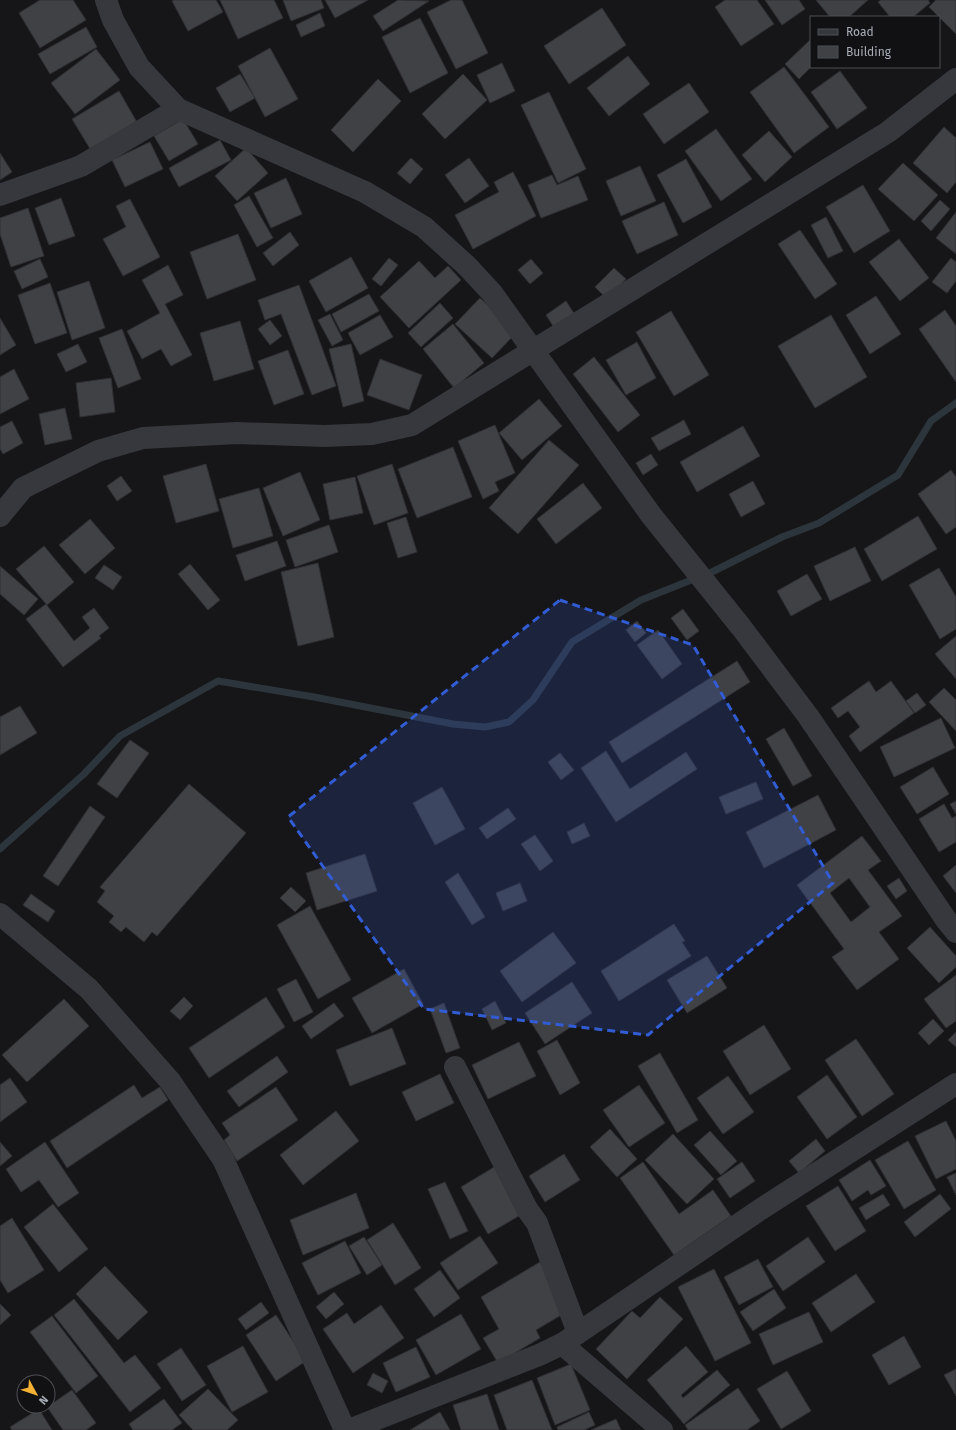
<svg xmlns="http://www.w3.org/2000/svg" width="956" height="1430" viewBox="0 0 956 1430" font-family="'Fira Sans',sans-serif">
	<style>
		.lines { fill: none; stroke-linecap: round; stroke-linejoin: round }
		.stream { stroke: #2c353c; stroke-width: 7 }
		.building { fill: #404145; stroke: #303034; fill-rule: evenodd }
		.minor { stroke: #37383d; stroke-width: 22 }
		.marked { fill: #325cd3; fill-opacity: 0.2; stroke: #325cd3; stroke-width: 3; stroke-dasharray: 8 5; stroke-linejoin: round }
	</style>
	<rect width="100%" height="100%" fill="#161618"/>
	<g class="lines">
		<!-- stream -->
		<polyline class="stream" points="0,849 84,774 120,736 218,681 314,697 453,724 485,727 509,722 533,700 572,642 641,600 714,571 782,537 819,523 898,475 931,421 956,403"/>
	</g>
	<!-- building -->
	<g class="building">
		<polygon points="40,0 73,0 86,20 40,48 19,13"/>
		<polygon points="174,0 216,0 223,12 188,31 172,1"/>
		<polygon points="220,0 274,0 283,18 238,39"/>
		<polygon points="283,0 321,0 324,8 291,21"/>
		<polygon points="325,0 368,0 335,18"/>
		<polygon points="398,0 429,1 383,31 373,16"/>
		<polygon points="451,0 462,0 488,53 456,69 427,12"/>
		<polygon points="725,0 757,0 774,24 741,46 715,7"/>
		<polygon points="765,0 799,0 805,9 782,25"/>
		<polygon points="816,0 868,0 849,17 830,17"/>
		<polygon points="881,0 928,0 930,3 913,17 890,17 878,2"/>
		<polygon points="936,0 956,0 956,34 929,7"/>
		<polygon points="602,8 626,45 569,84 544,46"/>
		<polygon points="320,13 325,26 301,37 296,25"/>
		<polygon points="420,18 448,73 410,93 382,37"/>
		<polygon points="86,27 97,47 50,74 38,54"/>
		<polygon points="811,39 811,67 799,79 785,64"/>
		<polygon points="270,48 298,99 265,117 238,66"/>
		<polygon points="96,49 120,80 75,114 51,83"/>
		<polygon points="628,56 650,84 609,116 587,88"/>
		<polygon points="502,63 515,91 490,103 477,75"/>
		<polygon points="784,67 829,127 794,153 750,92"/>
		<polygon points="840,71 867,108 837,129 811,92"/>
		<polygon points="240,74 255,98 230,112 216,88"/>
		<polygon points="463,74 487,100 445,139 422,114"/>
		<polygon points="378,79 401,101 353,152 331,130"/>
		<polygon points="689,83 709,112 664,144 643,114"/>
		<polygon points="119,91 138,124 92,152 72,119"/>
		<polygon points="549,92 586,169 558,183 521,105"/>
		<polygon points="183,119 198,144 169,161 154,136"/>
		<polygon points="944,127 956,138 956,182 947,193 913,163"/>
		<polygon points="716,129 752,179 721,201 685,151"/>
		<polygon points="769,131 792,157 765,182 742,155"/>
		<polygon points="220,140 231,160 179,187 169,168"/>
		<polygon points="150,142 163,169 125,187 112,160"/>
		<polygon points="246,148 268,173 237,201 215,176"/>
		<polygon points="0,153 12,172 0,180"/>
		<polygon points="411,158 423,169 410,184 397,173"/>
		<polygon points="469,158 489,186 465,203 445,175"/>
		<polygon points="686,159 712,207 683,223 657,175"/>
		<polygon points="903,163 938,195 914,221 878,189"/>
		<polygon points="640,166 656,201 621,216 606,181"/>
		<polygon points="513,172 536,216 473,249 455,215 499,192 494,182"/>
		<polygon points="552,175 557,185 578,176 588,200 541,218 528,185"/>
		<polygon points="286,178 302,214 271,228 254,193"/>
		<polygon points="863,185 890,231 854,253 826,207"/>
		<polygon points="249,196 273,238 257,247 234,205"/>
		<polygon points="61,198 75,236 49,245 35,208"/>
		<polygon points="130,199 160,257 123,276 103,239 126,227 116,206"/>
		<polygon points="940,200 950,209 931,231 921,221"/>
		<polygon points="664,202 678,235 637,254 622,221"/>
		<polygon points="28,208 44,256 11,267 0,234 0,218"/>
		<polygon points="956,212 956,254 936,238"/>
		<polygon points="826,217 843,251 828,258 811,225"/>
		<polygon points="800,230 837,284 815,299 778,244"/>
		<polygon points="290,232 299,245 273,266 263,253"/>
		<polygon points="238,234 256,280 207,299 190,252"/>
		<polygon points="899,239 929,278 900,301 869,262"/>
		<polygon points="351,257 368,288 326,312 309,281"/>
		<polygon points="389,258 398,265 381,286 372,279"/>
		<polygon points="951,258 956,262 956,281 947,293 932,282"/>
		<polygon points="40,259 48,277 22,289 14,271"/>
		<polygon points="531,259 543,273 530,284 518,270"/>
		<polygon points="419,261 435,278 448,266 461,280 409,328 380,297"/>
		<polygon points="168,265 183,295 165,304 192,355 171,366 161,349 142,359 127,331 160,313 142,280"/>
		<polygon points="614,268 626,279 607,299 595,287"/>
		<polygon points="89,281 105,328 72,340 57,292"/>
		<polygon points="50,283 67,333 35,344 18,295"/>
		<polygon points="299,285 336,386 312,395 281,314 265,320 258,300"/>
		<polygon points="369,294 379,311 341,332 332,314"/>
		<polygon points="876,296 901,334 870,354 846,315"/>
		<polygon points="480,298 517,332 492,358 455,324"/>
		<polygon points="566,301 575,315 555,329 546,315"/>
		<polygon points="440,303 453,318 421,347 408,333"/>
		<polygon points="945,310 956,326 956,382 919,329"/>
		<polygon points="671,311 709,375 674,396 636,332"/>
		<polygon points="330,314 343,340 332,346 318,320"/>
		<polygon points="380,315 393,337 360,355 348,333"/>
		<polygon points="831,315 867,377 815,408 778,346"/>
		<polygon points="0,318 16,345 0,355"/>
		<polygon points="270,320 282,336 270,345 258,329"/>
		<polygon points="240,321 254,369 214,381 200,333"/>
		<polygon points="453,324 484,363 454,388 423,349"/>
		<polygon points="122,329 141,379 118,388 99,338"/>
		<polygon points="637,342 656,378 626,395 606,360"/>
		<polygon points="78,344 87,362 66,372 57,354"/>
		<polygon points="351,344 364,401 343,407 329,349"/>
		<polygon points="288,350 304,394 274,405 258,361"/>
		<polygon points="594,357 640,415 618,432 573,374"/>
		<polygon points="380,359 422,375 409,410 367,395"/>
		<polygon points="14,369 29,399 0,414 0,377"/>
		<polygon points="111,378 115,412 80,417 76,383"/>
		<polygon points="539,399 562,426 522,460 499,433"/>
		<polygon points="65,408 72,439 45,445 39,414"/>
		<polygon points="684,420 691,434 659,451 651,438"/>
		<polygon points="12,421 23,443 3,454 0,449 0,427"/>
		<polygon points="495,425 515,473 495,482 499,491 483,499 458,441"/>
		<polygon points="743,426 760,456 697,492 680,462"/>
		<polygon points="549,440 579,465 518,534 489,508"/>
		<polygon points="453,447 472,497 417,518 398,469"/>
		<polygon points="651,454 658,465 643,475 636,463"/>
		<polygon points="206,464 219,511 176,523 163,476"/>
		<polygon points="392,464 408,513 374,525 357,476"/>
		<polygon points="951,470 956,477 956,527 946,534 918,494"/>
		<polygon points="300,472 320,520 283,536 263,488"/>
		<polygon points="121,476 132,491 117,501 107,486"/>
		<polygon points="355,477 363,513 330,520 323,484"/>
		<polygon points="753,481 765,504 741,517 729,494"/>
		<polygon points="583,483 602,508 556,544 537,519"/>
		<polygon points="259,488 273,536 233,548 219,499"/>
		<polygon points="918,516 937,549 882,581 864,549"/>
		<polygon points="406,517 417,552 398,558 387,523"/>
		<polygon points="90,519 115,548 85,574 59,545"/>
		<polygon points="329,525 338,552 295,567 286,540"/>
		<polygon points="277,541 286,566 245,581 236,555"/>
		<polygon points="44,546 74,582 47,605 16,569"/>
		<polygon points="855,547 871,581 830,601 814,566"/>
		<polygon points="318,563 334,637 298,646 281,572"/>
		<polygon points="190,564 220,600 208,610 178,574"/>
		<polygon points="104,565 122,577 113,590 95,578"/>
		<polygon points="0,566 38,599 24,615 0,594"/>
		<polygon points="939,568 956,597 956,629 940,639 909,585"/>
		<polygon points="807,574 822,599 791,616 777,591"/>
		<polygon points="46,604 74,641 90,628 82,617 94,608 109,628 99,636 101,638 63,667 26,619"/>
		<polygon points="683,609 699,631 687,640 671,618"/>
		<polygon points="637,621 646,633 635,642 626,630"/>
		<polygon points="658,630 682,664 662,679 637,645"/>
		<polygon points="956,636 956,679 935,654"/>
		<polygon points="737,661 750,682 622,763 609,742"/>
		<polygon points="869,681 876,692 891,681 914,713 860,752 849,736 860,727 848,711 838,718 831,708"/>
		<polygon points="944,688 956,700 956,731 929,702"/>
		<polygon points="917,693 926,705 915,713 906,701"/>
		<polygon points="20,706 37,733 0,755 0,717"/>
		<polygon points="941,718 955,748 894,777 880,747"/>
		<polygon points="784,728 812,776 793,786 766,739"/>
		<polygon points="130,740 149,753 117,798 97,784"/>
		<polygon points="606,751 630,789 686,752 697,769 616,822 581,768"/>
		<polygon points="560,753 574,770 561,780 548,762"/>
		<polygon points="933,767 949,794 917,814 900,787"/>
		<polygon points="756,782 763,799 726,814 719,797"/>
		<polygon points="189,784 246,833 157,936 152,932 144,942 126,927 121,932 109,922 114,916 97,902 105,891 100,887"/>
		<polygon points="442,787 465,829 435,845 413,803"/>
		<polygon points="818,795 836,830 764,868 746,832"/>
		<polygon points="956,801 956,814 950,804"/>
		<polygon points="944,804 952,818 956,816 956,842 939,852 919,819"/>
		<polygon points="90,806 105,817 58,886 43,876"/>
		<polygon points="508,808 516,819 487,839 479,828"/>
		<polygon points="584,823 590,836 572,844 567,832"/>
		<polygon points="535,835 553,861 540,871 521,844"/>
		<path d="M862,836L881,861L868,870L902,916L879,932L899,959L857,990L832,957L844,949L797,885ZM849,878L870,907L851,922L830,893Z"/>
		<polygon points="365,854 377,891 317,910 306,873"/>
		<polygon points="956,865 956,893 943,876"/>
		<polygon points="458,873 485,917 472,925 445,882"/>
		<polygon points="899,878 907,891 896,899 887,886"/>
		<polygon points="520,883 527,901 503,911 496,893"/>
		<polygon points="291,887 306,901 295,912 280,898"/>
		<polygon points="31,894 55,911 48,922 23,905"/>
		<polygon points="310,906 351,980 318,999 277,925"/>
		<polygon points="674,924 685,941 682,942 691,956 619,1001 601,971"/>
		<polygon points="930,927 956,956 956,967 939,983 907,948"/>
		<polygon points="553,932 576,963 522,1002 500,971"/>
		<polygon points="707,956 727,988 687,1013 667,980"/>
		<polygon points="404,969 423,1004 372,1033 352,998"/>
		<polygon points="956,975 956,1021 946,1028 924,999"/>
		<polygon points="296,979 313,1012 294,1022 277,989"/>
		<polygon points="572,982 592,1013 545,1044 525,1013"/>
		<polygon points="184,997 193,1006 180,1020 170,1011"/>
		<polygon points="266,997 285,1027 209,1078 189,1048"/>
		<polygon points="64,999 89,1026 27,1082 2,1055"/>
		<polygon points="495,1001 506,1023 492,1030 482,1009"/>
		<polygon points="334,1003 344,1016 311,1039 302,1026"/>
		<polygon points="444,1003 460,1048 446,1053 430,1009"/>
		<polygon points="933,1019 944,1031 929,1045 918,1033"/>
		<polygon points="764,1025 791,1069 750,1095 723,1051"/>
		<polygon points="392,1028 406,1064 350,1086 336,1050"/>
		<polygon points="956,1032 956,1047 948,1040"/>
		<polygon points="856,1039 894,1094 862,1116 825,1060"/>
		<polygon points="557,1040 580,1083 560,1095 537,1051"/>
		<polygon points="519,1042 536,1076 488,1099 472,1065"/>
		<polygon points="660,1053 698,1120 677,1133 638,1066"/>
		<polygon points="277,1056 288,1072 239,1107 227,1091"/>
		<polygon points="440,1074 454,1103 416,1121 402,1092"/>
		<polygon points="827,1075 857,1117 827,1139 797,1097"/>
		<polygon points="728,1076 754,1112 723,1134 697,1098"/>
		<polygon points="10,1078 27,1102 0,1122 0,1085"/>
		<polygon points="134,1085 142,1098 160,1087 168,1100 67,1168 50,1141"/>
		<polygon points="639,1085 665,1123 629,1147 603,1110"/>
		<polygon points="276,1087 298,1120 237,1161 224,1140 230,1135 222,1123"/>
		<polygon points="336,1111 359,1141 303,1185 280,1155"/>
		<polygon points="946,1121 956,1141 956,1169 936,1179 915,1136"/>
		<polygon points="610,1129 637,1159 617,1177 590,1147"/>
		<polygon points="710,1131 737,1161 721,1175 694,1145"/>
		<polygon points="673,1134 714,1179 687,1204 645,1160"/>
		<polygon points="816,1139 825,1151 799,1173 789,1161"/>
		<polygon points="908,1141 936,1190 904,1209 875,1160"/>
		<polygon points="0,1142 12,1156 0,1166"/>
		<polygon points="45,1142 79,1193 58,1207 39,1180 21,1192 6,1169"/>
		<polygon points="564,1154 580,1180 545,1202 529,1176"/>
		<polygon points="870,1160 886,1186 871,1195 868,1190 852,1201 839,1180"/>
		<polygon points="643,1162 679,1214 713,1190 731,1216 674,1255 620,1178"/>
		<polygon points="742,1162 755,1181 730,1198 717,1179"/>
		<polygon points="496,1166 524,1213 488,1234 461,1187"/>
		<polygon points="956,1173 956,1195 947,1177"/>
		<polygon points="445,1182 468,1231 450,1239 428,1189"/>
		<polygon points="838,1186 866,1231 835,1251 806,1206"/>
		<polygon points="356,1193 369,1228 303,1255 290,1220"/>
		<polygon points="883,1194 890,1205 866,1220 859,1208"/>
		<polygon points="940,1194 951,1209 915,1237 904,1222"/>
		<polygon points="53,1204 88,1249 59,1272 24,1227"/>
		<polygon points="12,1218 44,1270 8,1293 0,1280 0,1226"/>
		<polygon points="393,1223 421,1268 395,1285 367,1240"/>
		<polygon points="480,1236 498,1263 458,1290 440,1263"/>
		<polygon points="364,1237 382,1265 367,1275 349,1246"/>
		<polygon points="808,1237 825,1262 783,1291 766,1266"/>
		<polygon points="345,1241 361,1273 318,1295 302,1263"/>
		<polygon points="758,1259 773,1287 739,1305 724,1277"/>
		<polygon points="540,1262 568,1311 536,1330 540,1338 498,1363 483,1338 499,1329 481,1297"/>
		<polygon points="105,1266 148,1312 118,1340 76,1294"/>
		<polygon points="714,1269 751,1343 715,1361 678,1287"/>
		<polygon points="440,1270 460,1298 434,1317 414,1289"/>
		<polygon points="856,1274 875,1302 831,1332 812,1303"/>
		<polygon points="774,1289 786,1308 753,1331 740,1312"/>
		<polygon points="334,1292 344,1304 326,1319 316,1307"/>
		<polygon points="660,1297 683,1319 627,1379 596,1349 632,1311 640,1318"/>
		<polygon points="74,1299 124,1363 135,1355 161,1388 130,1412 54,1315"/>
		<polygon points="261,1302 269,1313 246,1330 238,1319"/>
		<polygon points="0,1304 11,1315 0,1325"/>
		<polygon points="381,1305 404,1338 353,1373 323,1329 347,1313 354,1324"/>
		<polygon points="809,1312 823,1342 773,1365 759,1334"/>
		<polygon points="461,1314 481,1349 436,1375 416,1340"/>
		<polygon points="276,1315 306,1361 276,1381 246,1335"/>
		<polygon points="52,1316 98,1376 76,1393 30,1332"/>
		<polygon points="904,1336 921,1367 889,1385 872,1355"/>
		<polygon points="243,1346 268,1392 232,1412 207,1366"/>
		<polygon points="686,1346 708,1372 681,1395 683,1398 717,1370 730,1385 684,1424 647,1380"/>
		<polygon points="416,1347 430,1377 396,1392 383,1363"/>
		<polygon points="181,1348 206,1385 182,1401 157,1364"/>
		<polygon points="571,1364 590,1410 555,1425 537,1378"/>
		<polygon points="956,1369 956,1396 944,1375"/>
		<polygon points="787,1371 811,1411 781,1429 757,1389"/>
		<polygon points="373,1373 388,1381 382,1393 367,1385"/>
		<polygon points="532,1380 552,1430 507,1430 494,1395"/>
		<polygon points="738,1388 760,1421 747,1430 688,1430 685,1425"/>
		<polygon points="208,1389 238,1420 227,1430 193,1430 179,1415"/>
		<polygon points="72,1390 96,1423 86,1430 63,1430 47,1407"/>
		<polygon points="487,1394 499,1430 461,1430 453,1405"/>
		<polygon points="164,1399 182,1423 172,1430 133,1430 129,1424"/>
		<polygon points="39,1409 52,1430 12,1430 10,1427"/>
		<polygon points="440,1412 450,1430 410,1430"/>
		<polygon points="589,1412 595,1425 584,1430 558,1430 557,1427"/>
		<polygon points="616,1419 621,1430 591,1430"/>
	</g>
	<g class="lines">
		<!-- minor -->
		<g class="minor">
			<polyline points="106,0 113,20 139,67 178,109 365,192 424,227 467,266 492,293 651,515 741,627 808,716 947,921 956,932"/>
			<polyline points="0,195 81,166 178,109"/>
			<polyline points="0,516 23,488 98,451 143,438 237,433 325,436 372,434 412,425 888,132 956,79"/>
			<polyline points="0,914 89,989 170,1081 223,1159 345,1430"/>
			<polyline points="455,1067 527,1209 537,1223 578,1333"/>
			<polyline points="562,1344 662,1430"/>
			<polyline points="349,1430 539,1355 562,1344 761,1209 956,1084"/>
		</g>
	</g>
	<!-- marked area -->
	<path class="marked" d="M560,600L693,645L833,883L648,1035L424,1009L288,817Z"/>
	<!-- legend -->
	<rect x="810" y="16" width="130" height="52" fill="#111113" stroke="#4d4f55"/>
	<rect x="818" y="29" width="20" height="6" fill="#37383d" stroke="#4d4f55"/>
	<text x="846" y="36" font-size="12" fill="#a8adb8">Road</text>
	<rect x="818" y="46" width="20" height="12" fill="#404145" stroke="#4d4f55"/>
	<text x="846" y="56" font-size="12" fill="#a8adb8">Building</text>
	<!-- north arrow -->
	<g transform="translate(36 1394) rotate(130)"><circle r="19" fill="#111113" stroke="#4d4f55"/>
	<path d="M0-3L7 15L0 10L-7 15Z" fill="#f2b134"/>
	<text y="-6" font-size="11" font-weight="bold" text-anchor="middle" fill="#a8adb8">N</text>
	</g>
</svg>
